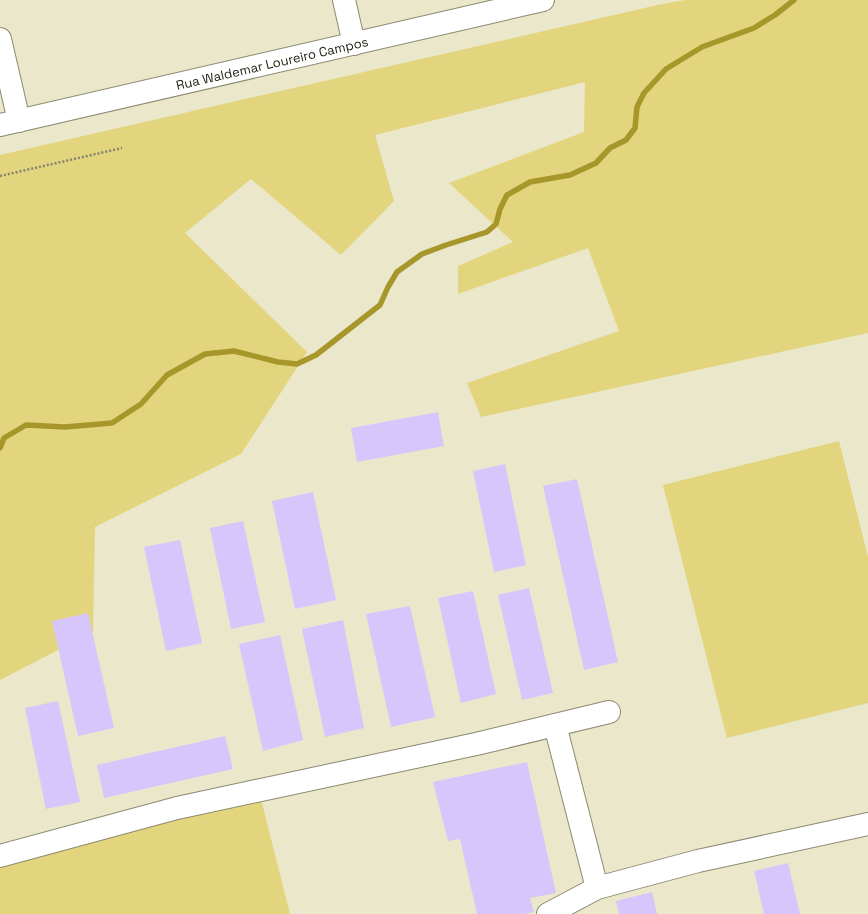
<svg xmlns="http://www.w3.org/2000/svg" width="868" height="914" viewBox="0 0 868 914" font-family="'Space Grotesk',sans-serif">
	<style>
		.green { fill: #e2d57d }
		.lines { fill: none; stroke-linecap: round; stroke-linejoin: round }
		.stream { stroke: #a7972b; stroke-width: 5.5 }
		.building { fill: #d7c6fc }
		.minor-casing { stroke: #8c8970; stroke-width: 24 }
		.major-casing { stroke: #8c8970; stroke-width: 24 }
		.path { stroke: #858370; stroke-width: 2.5; stroke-dasharray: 2 2; stroke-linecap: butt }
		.minor { stroke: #fff; stroke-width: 22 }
		.major { stroke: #fff; stroke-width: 22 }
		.labels { text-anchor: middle; stroke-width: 3; stroke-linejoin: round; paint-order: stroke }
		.street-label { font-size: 13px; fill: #252419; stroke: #fff }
	</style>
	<rect width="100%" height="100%" fill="#eae7cb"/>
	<!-- green -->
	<g class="green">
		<polygon points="685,0 868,0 868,333 481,417 467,383 619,331 588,248 458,294 458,266 513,242 449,183 584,132 585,82 375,135 394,201 341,255 251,179 185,233 307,352 241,454 95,527 93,632 0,680 0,155 662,4"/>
		<polygon points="839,441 868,557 868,703 727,738 663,485"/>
		<polygon points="257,783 290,914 0,914 0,851"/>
	</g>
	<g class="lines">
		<!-- stream -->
		<polyline class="stream" points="0,448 4,438 26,425 65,427 112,423 141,404 167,375 205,354 234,351 278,362 297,364 316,355 380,305 388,287 397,272 422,254 446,245 487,232 496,224 500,209 507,195 530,182 570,175 596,163 610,148 626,140 635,128 637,107 644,93 666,69 702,47 754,28 775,15 794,0"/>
	</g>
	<!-- building -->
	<g class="building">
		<polygon points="438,412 444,446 357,462 351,428"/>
		<polygon points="505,464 526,565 494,572 473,471"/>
		<polygon points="577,479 618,662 584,670 543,486"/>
		<polygon points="313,492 336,600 295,609 272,501"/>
		<polygon points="243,521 265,622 231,629 210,528"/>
		<polygon points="180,540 202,643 166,651 144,547"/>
		<polygon points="529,588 553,693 522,700 498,595"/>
		<polygon points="473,591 496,694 461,703 438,598"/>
		<polygon points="410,606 435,717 391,727 366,614"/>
		<polygon points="88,613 114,728 78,736 52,621"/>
		<polygon points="343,620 364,728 325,737 302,629"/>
		<polygon points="280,635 303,740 263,751 239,644"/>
		<polygon points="58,701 80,802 46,809 25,708"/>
		<polygon points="225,736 233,769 104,798 97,765"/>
		<polygon points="527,762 556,893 530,898 534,912 524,914 477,914 460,839 448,841 433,782"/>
		<polygon points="788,863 800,914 764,914 754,871"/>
		<polygon points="652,892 657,914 619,914 616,901"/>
	</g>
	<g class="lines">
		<!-- minor casing -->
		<g class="minor-casing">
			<g id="minor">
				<polyline points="344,0 354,44"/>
				<polyline points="0,39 19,121"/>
				<polyline points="555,725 597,888"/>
				<polyline points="0,856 177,808 476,744 609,712"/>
				<polyline points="548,914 597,888 698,861 868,824"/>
			</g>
		</g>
		<!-- major casing -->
		<g class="major-casing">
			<polyline id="major" points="0,125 543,0"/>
		</g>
		<!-- path -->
		<polyline class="path" points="0,176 122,148"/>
		<!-- minor -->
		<use href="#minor" class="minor"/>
		<!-- major -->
		<use href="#major" class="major"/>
	</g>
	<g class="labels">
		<!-- street labels -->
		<g class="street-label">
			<text transform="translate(272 63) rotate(-13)" y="5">Rua Waldemar Loureiro Campos</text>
		</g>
	</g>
</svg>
